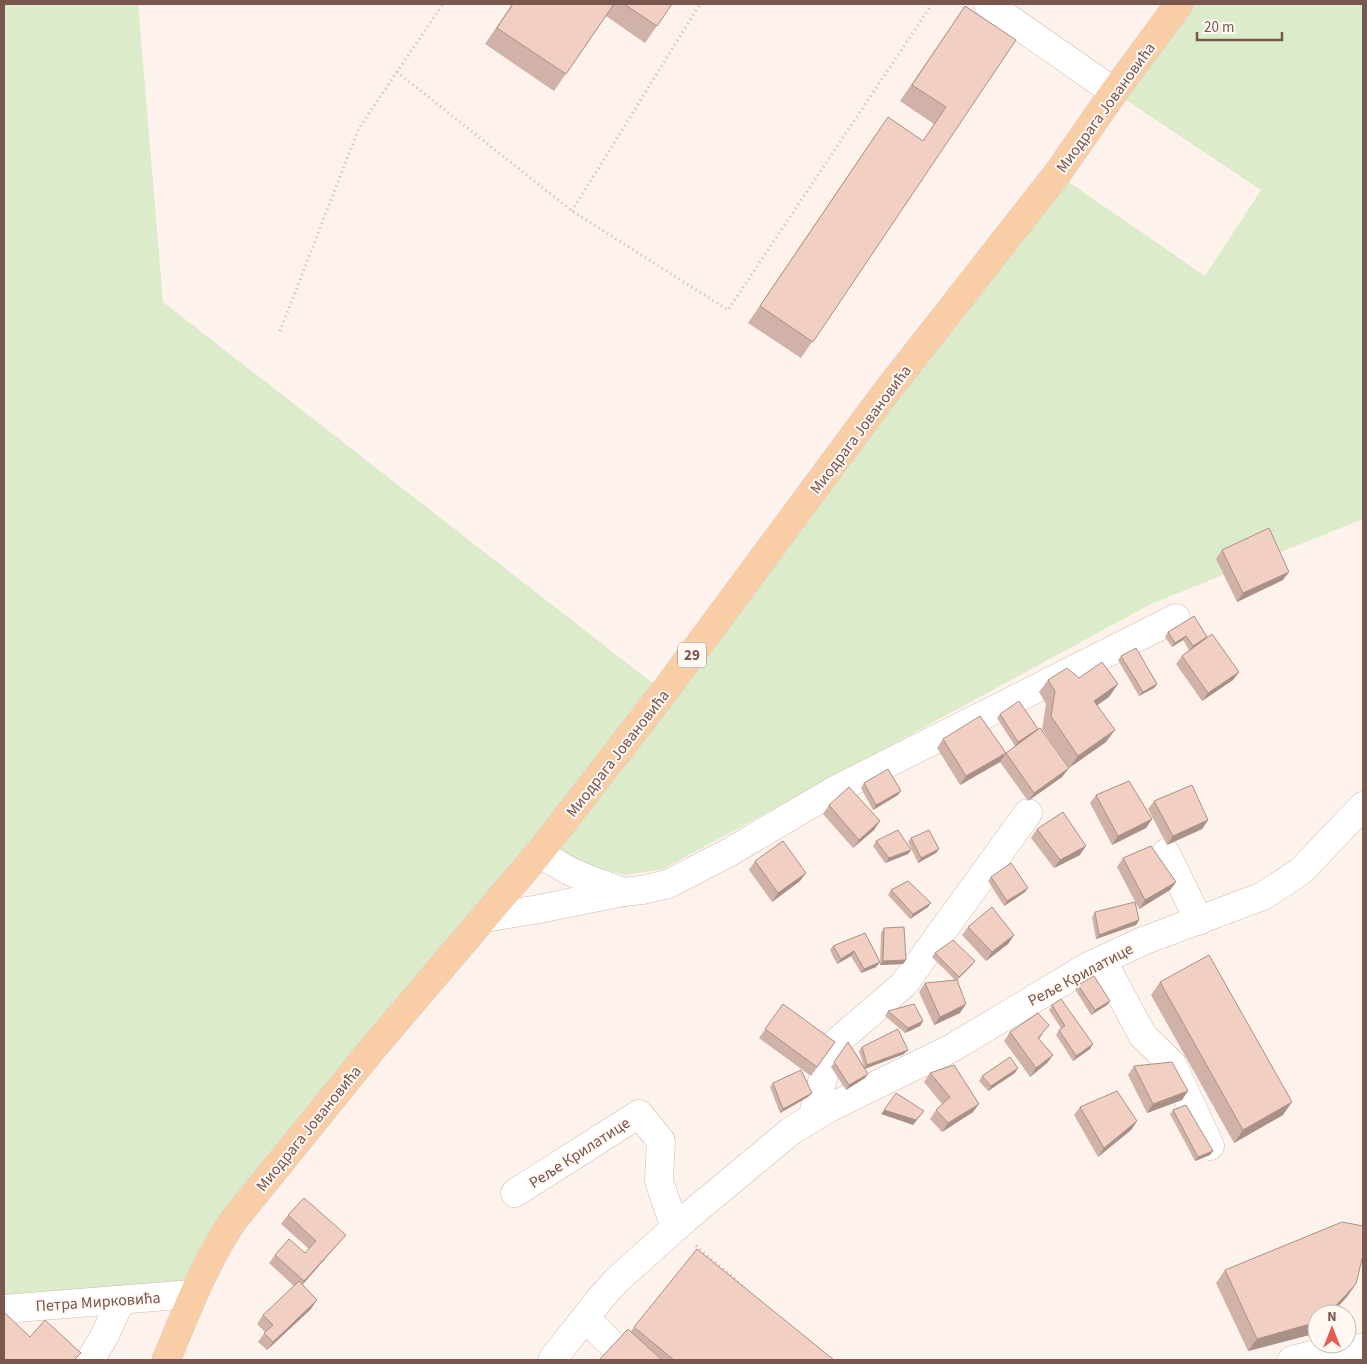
<svg xmlns="http://www.w3.org/2000/svg" width="1367" height="1364" viewBox="0 0 1367 1364" font-family="'Source Sans 3',sans-serif">
	<style>
		.green { fill: #dcebc9 }
		.lines { fill: none; stroke-linecap: round; stroke-linejoin: round }
		.minor-casing { stroke: #d0b9b0; stroke-width: 29 }
		.major-casing { stroke: #d9d0cd; stroke-width: 29 }
		.path { stroke: #d8b1a6; stroke-width: 3; stroke-dasharray: 1 4; stroke-linecap: butt }
		.minor { stroke: #fff; stroke-width: 28 }
		.major { stroke: #f9cda6; stroke-width: 28 }
		.wall { fill: #d0b2a8 }
		.shaded-wall { fill: #a99188 }
		.building { fill: #f2cfc3; stroke: #a99188 }
		.labels { text-anchor: middle; stroke-width: 4; stroke-linejoin: round; paint-order: stroke }
		.shield { fill: #fff8f3; stroke: #a18780; stroke-width: 1 }
		.shield-label { font-size: 15px; font-weight: bold; fill: #79564e }
		.street-label { font-size: 16px; fill: #79564e; stroke: #fff8f3 }
	</style>
	<rect width="100%" height="100%" fill="#fdf3ec"/>
	<!-- green -->
	<polygon class="green" points="4,4 138,4 163,302 664,692 1057,174 1205,276 1261,190 1114,92 1179,4 1363,4 1363,519 1153,603 663,869 626,875 539,853 192,1294 4,1309"/>
	<g class="lines">
		<!-- minor casing -->
		<g class="minor-casing">
			<g id="minor">
				<polyline points="988,4 1114,92"/>
				<polyline points="539,853 569,871 593,881 624,892 642,890 668,884 728,853 835,790 1176,618"/>
				<polyline points="1166,853 1199,921"/>
				<polyline points="485,918 539,909 623,892"/>
				<polyline points="1102,960 1143,1036 1172,1064 1210,1146"/>
				<polyline points="812,1118 832,1046 904,984 1028,813"/>
				<polyline points="515,1193 639,1114 661,1141 659,1181 675,1228"/>
				<polyline points="4,1309 192,1294"/>
				<polyline points="585,1318 628,1360"/>
				<polyline points="90,1360 105,1335 121,1300"/>
				<polyline points="552,1360 600,1299 616,1281 685,1219 791,1131 827,1109 952,1048 1087,967 1143,941 1263,896 1301,871 1363,806"/>
				<polyline points="1292,1360 1331,1350 1362,1348"/>
			</g>
		</g>
		<!-- major casing -->
		<g class="major-casing">
			<path id="major" d="M166,1360C187,1311 203,1266 233,1221L373,1048L539,853L664,692L883,396L1057,174L1114,92L1179,4"/>
		</g>
		<!-- path -->
		<g class="path">
			<polyline points="397,72 572,211 728,310 932,4"/>
			<polyline points="572,211 700,4"/>
			<polyline points="280,331 359,128 443,4"/>
			<polyline points="696,1246 743,1286"/>
		</g>
		<!-- minor -->
		<use href="#minor" class="minor"/>
		<!-- major -->
		<use href="#major" class="major"/>
	</g>
	<!-- wall -->
	<g class="wall">
		<polygon points="512,4 672,4 645,43 606,16 554,91 485,44"/>
		<polygon points="965,6 1016,40 801,358 748,323 876,134 923,141 934,124 900,101"/>
		<polygon points="1222,550 1283,580 1237,602 1216,559"/>
		<polygon points="1168,632 1207,637 1206,639 1239,672 1233,680 1202,701 1176,664 1182,656 1189,650 1183,640 1172,647 1165,637"/>
		<polygon points="1121,656 1157,684 1154,688 1139,696 1118,660"/>
		<polygon points="1079,678 1109,697 1097,705 1106,742 1069,768 1042,729 1046,704 1039,692 1048,680"/>
		<polygon points="1000,714 1036,731 1069,768 1062,777 1028,801 1000,762 960,785 937,748 943,739 1006,753 1015,746 997,718"/>
		<polygon points="864,783 898,795 873,810 861,788"/>
		<polygon points="1096,795 1152,819 1146,828 1112,845 1090,803"/>
		<polygon points="1154,801 1208,820 1202,829 1167,845 1148,809"/>
		<polygon points="829,805 880,821 874,830 853,848 823,814"/>
		<polygon points="1037,829 1080,855 1054,868 1031,838"/>
		<polygon points="911,838 939,849 936,853 918,863 908,842"/>
		<polygon points="876,841 911,850 908,854 885,863 873,846"/>
		<polygon points="1123,858 1176,882 1170,890 1139,909 1117,867"/>
		<polygon points="755,861 800,881 772,902 749,870"/>
		<polygon points="991,877 1028,888 1025,892 1004,906 988,881"/>
		<polygon points="891,890 928,907 910,919 888,895"/>
		<polygon points="1095,912 1139,920 1136,925 1096,939 1092,917"/>
		<polygon points="968,927 1014,935 1008,944 986,961 962,935"/>
		<polygon points="884,928 906,960 903,964 880,965 881,933"/>
		<polygon points="865,933 880,962 876,967 861,973 851,956 837,964 830,950 833,946"/>
		<polygon points="935,953 975,961 972,965 957,980 960,1013 934,1025 919,992 925,983 955,980 932,957"/>
		<polygon points="1160,982 1283,1115 1234,1143 1151,995"/>
		<polygon points="1078,985 1110,1001 1107,1005 1091,1015 1075,989"/>
		<polygon points="783,1004 835,1042 811,1076 759,1038"/>
		<polygon points="1052,1005 1090,1049 1073,1061 1056,1035 1059,1030 1061,1028 1049,1010"/>
		<polygon points="888,1011 923,1021 920,1026 905,1033 885,1016"/>
		<polygon points="1010,1032 1043,1034 1039,1039 1053,1055 1047,1063 1030,1077 1004,1041"/>
		<polygon points="848,1042 864,1066 859,1051 862,1047 904,1054 865,1069 865,1078 846,1090 831,1067"/>
		<polygon points="1134,1066 1182,1100 1147,1113 1128,1075"/>
		<polygon points="930,1073 973,1112 942,1132 930,1119 936,1110 942,1104 924,1082"/>
		<polygon points="1015,1073 988,1091 979,1081 982,1076"/>
		<polygon points="773,1083 808,1097 780,1113 770,1087"/>
		<polygon points="1080,1107 1137,1121 1131,1130 1098,1157 1074,1115"/>
		<polygon points="1173,1110 1213,1151 1210,1155 1195,1161 1170,1114"/>
		<polygon points="288,1215 346,1235 339,1243 302,1284 311,1309 267,1350 258,1342 265,1332 257,1324 263,1315 294,1286 269,1263 275,1255 305,1253 309,1249 281,1224"/>
		<polygon points="1225,1270 1347,1297 1317,1314 1317,1329 1313,1334 1248,1351 1216,1283"/>
		<polygon points="634,1327 834,1360 599,1360 631,1331"/>
	</g>
	<!-- shaded-wall -->
	<g class="shaded-wall">
		<polygon points="1289,572 1283,580 1237,602 1243,593"/>
		<polygon points="1186,636 1183,640 1172,647 1175,643"/>
		<polygon points="1207,637 1204,641 1189,650 1193,646"/>
		<polygon points="1239,672 1233,680 1202,701 1208,693"/>
		<polygon points="1118,684 1109,697 1085,714 1094,701"/>
		<polygon points="1157,684 1154,688 1139,696 1143,692"/>
		<polygon points="1038,729 1035,733 1015,746 1018,742"/>
		<polygon points="1115,730 1106,742 1069,768 1078,756"/>
		<polygon points="1006,753 1000,762 960,785 966,776"/>
		<polygon points="1069,768 1062,777 1028,801 1034,793"/>
		<polygon points="901,791 898,795 873,810 876,805"/>
		<polygon points="1152,819 1146,828 1112,845 1118,836"/>
		<polygon points="1208,820 1202,829 1167,845 1173,836"/>
		<polygon points="880,821 874,830 853,848 859,840"/>
		<polygon points="1086,846 1080,855 1054,868 1060,860"/>
		<polygon points="939,849 936,853 918,863 921,858"/>
		<polygon points="911,850 908,854 885,863 889,858"/>
		<polygon points="806,873 800,881 772,902 778,893"/>
		<polygon points="1176,882 1170,890 1139,909 1145,900"/>
		<polygon points="1028,888 1025,892 1004,906 1007,901"/>
		<polygon points="931,903 928,907 910,919 913,914"/>
		<polygon points="1139,920 1136,925 1096,939 1099,935"/>
		<polygon points="1014,935 1008,944 986,961 992,952"/>
		<polygon points="854,951 851,956 837,964 841,959"/>
		<polygon points="906,960 903,964 880,965 883,961"/>
		<polygon points="975,961 972,965 956,981 959,977"/>
		<polygon points="880,962 876,967 861,973 864,969"/>
		<polygon points="1110,1001 1107,1005 1091,1015 1095,1010"/>
		<polygon points="966,1004 960,1013 934,1025 940,1017"/>
		<polygon points="923,1021 920,1026 905,1033 908,1028"/>
		<polygon points="1093,1044 1090,1049 1073,1061 1076,1056"/>
		<polygon points="908,1050 904,1054 864,1069 867,1065"/>
		<polygon points="1053,1055 1047,1063 1030,1077 1036,1068"/>
		<polygon points="1018,1068 1015,1073 988,1091 991,1086"/>
		<polygon points="868,1074 865,1078 846,1090 849,1085"/>
		<polygon points="1188,1091 1182,1100 1147,1113 1153,1104"/>
		<polygon points="812,1093 808,1097 780,1113 783,1109"/>
		<polygon points="1292,1102 1283,1115 1234,1143 1243,1130"/>
		<polygon points="979,1104 973,1112 942,1132 948,1123"/>
		<polygon points="884,1110 924,1111 913,1125 881,1114"/>
		<polygon points="1137,1121 1131,1130 1098,1157 1104,1148"/>
		<polygon points="1213,1151 1210,1155 1195,1161 1198,1157"/>
		<polygon points="346,1235 339,1243 298,1290 304,1281"/>
		<polygon points="1356,1284 1347,1297 1331,1314 1328,1314"/>
		<polygon points="317,1300 311,1309 267,1350 273,1342"/>
		<polygon points="1317,1322 1317,1329 1313,1334 1248,1351 1257,1339"/>
	</g>
	<!-- building -->
	<g class="building">
		<polygon points="513,4 614,4 566,74 497,28"/>
		<polygon points="624,4 672,4 657,26"/>
		<polygon points="965,6 1016,40 813,342 760,306 888,117 923,141 946,107 912,85"/>
		<polygon points="1269,528 1289,572 1243,593 1222,550"/>
		<polygon points="1194,616 1207,637 1193,646 1186,636 1175,643 1168,632"/>
		<polygon points="1212,634 1239,672 1208,693 1182,656"/>
		<polygon points="1136,648 1157,684 1143,692 1121,656"/>
		<polygon points="1102,662 1118,684 1094,701 1115,730 1078,756 1051,716 1055,691 1048,680 1067,668 1079,678"/>
		<polygon points="1019,701 1038,729 1018,742 1000,714"/>
		<polygon points="980,716 1006,753 1040,728 1069,768 1034,793 1006,753 966,776 943,739"/>
		<polygon points="888,769 901,791 876,805 864,783"/>
		<polygon points="1129,781 1152,819 1118,836 1096,795"/>
		<polygon points="1192,785 1208,820 1173,836 1154,801"/>
		<polygon points="849,787 880,821 859,840 829,805"/>
		<polygon points="1063,812 1086,846 1060,860 1037,829"/>
		<polygon points="898,830 911,850 889,858 876,841"/>
		<polygon points="929,830 939,849 921,858 911,838"/>
		<polygon points="783,841 806,873 778,893 755,861"/>
		<polygon points="1151,846 1176,882 1145,900 1123,858"/>
		<polygon points="1011,863 1028,888 1007,901 991,877"/>
		<polygon points="908,881 931,903 913,914 891,890"/>
		<polygon points="1135,902 1139,920 1099,935 1095,912"/>
		<polygon points="992,907 1014,935 992,952 968,927"/>
		<polygon points="904,927 906,960 883,961 884,928"/>
		<polygon points="865,933 880,962 864,969 854,951 841,959 833,946"/>
		<polygon points="953,940 975,961 959,977 935,953"/>
		<polygon points="1209,955 1292,1102 1243,1130 1160,982"/>
		<polygon points="1094,976 1110,1001 1095,1010 1078,985"/>
		<polygon points="957,980 966,1004 940,1017 925,983"/>
		<polygon points="1061,999 1093,1044 1076,1056 1059,1030 1065,1026 1052,1005"/>
		<polygon points="783,1004 835,1042 817,1067 765,1029"/>
		<polygon points="914,1004 923,1021 908,1028 888,1011"/>
		<polygon points="1038,1013 1049,1025 1038,1038 1053,1055 1036,1068 1010,1032"/>
		<polygon points="898,1029 908,1050 867,1065 862,1047"/>
		<polygon points="848,1042 868,1074 849,1085 834,1062"/>
		<polygon points="1010,1057 1018,1068 991,1086 982,1076"/>
		<polygon points="1172,1062 1188,1091 1153,1104 1134,1066"/>
		<polygon points="954,1065 979,1104 948,1123 936,1110 950,1097 930,1073"/>
		<polygon points="801,1070 812,1093 783,1109 773,1083"/>
		<polygon points="1117,1091 1137,1121 1104,1148 1080,1107"/>
		<polygon points="896,1093 924,1111 916,1120 884,1110"/>
		<polygon points="1186,1105 1213,1151 1198,1157 1173,1110"/>
		<polygon points="304,1198 346,1235 304,1281 275,1255 289,1239 305,1253 316,1241 288,1215"/>
		<polygon points="1342,1222 1363,1226 1363,1255 1356,1284 1328,1314 1317,1314 1317,1322 1257,1339 1225,1270"/>
		<polygon points="697,1249 834,1360 674,1360 634,1327"/>
		<polygon points="299,1281 317,1300 273,1342 264,1333 273,1325 263,1315"/>
		<polygon points="4,1312 30,1337 45,1320 81,1353 74,1360 4,1360"/>
		<polygon points="628,1329 662,1360 599,1360"/>
	</g>
	<g class="labels">
		<!-- shield labels -->
		<rect class="shield" x="678" y="642.5" width="28" height="25" rx="4"/>
		<g class="shield-label">
			<text x="692" y="660">29</text>
		</g>
		<!-- street labels -->
		<g class="street-label">
			<text transform="translate(1105 107) rotate(-54)" y="6">Миодрага Јовановића</text>
			<text transform="translate(860 429) rotate(-53)" y="6">Миодрага Јовановића</text>
			<text transform="translate(617 753) rotate(-52)" y="6">Миодрага Јовановића</text>
			<text transform="translate(1080 974) rotate(-28)" y="6">Реље Крилатице</text>
			<text transform="translate(308 1128) rotate(-51)" y="6">Миодрага Јовановића</text>
			<text transform="translate(579 1152) rotate(-33)" y="6">Реље Крилатице</text>
			<text transform="translate(98 1301) rotate(-4)" y="6">Петра Мирковића</text>
		</g>
	</g>
	<!-- border -->
	<rect width="1367" height="1364" fill="none" stroke="#79564e" stroke-width="10"/>
	<!-- north arrow -->
	<g transform="translate(1332 1329)"><circle r="24" fill="#fff8f3" stroke="#c9b7b1"/>
	<path d="M0-4L9 19L0 12L-9 19Z" fill="#e45d54"/>
	<text y="-8" font-size="14" font-weight="bold" text-anchor="middle" fill="#79564e">N</text>
	</g>
	<!-- scale -->
	<path d="M1197 32v8h85v-8" fill="none" stroke="#79564e" stroke-width="2.5"/>
	<text x="1204" y="32" font-size="15" fill="#79564e" stroke="#fff8f3" stroke-width="4" paint-order="stroke">20 m</text>
</svg>
